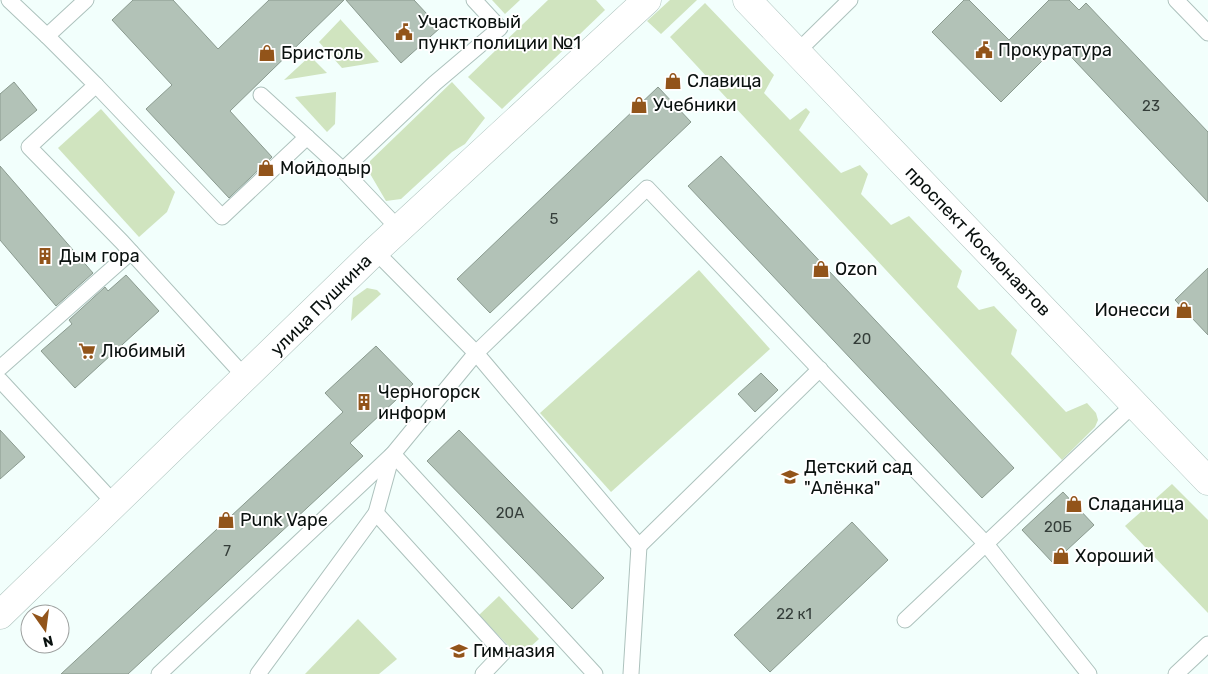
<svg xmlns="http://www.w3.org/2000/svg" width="1208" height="674" viewBox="0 0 1208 674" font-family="Rubik,sans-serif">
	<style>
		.green { fill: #d0e4bf }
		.building { fill: #b2c2b7; stroke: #8a9a8f }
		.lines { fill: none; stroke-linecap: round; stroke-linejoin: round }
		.service-casing { stroke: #adc2bd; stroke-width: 17 }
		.minor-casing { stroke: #adc2bd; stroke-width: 29 }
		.secondary-casing { stroke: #adc2bd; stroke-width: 29 }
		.service { stroke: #fff; stroke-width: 15 }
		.minor { stroke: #fff; stroke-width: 28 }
		.secondary { stroke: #fff; stroke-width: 28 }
		.labels { text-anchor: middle; stroke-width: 4; stroke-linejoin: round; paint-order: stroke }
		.number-label { font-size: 15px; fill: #343d39 }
		.poi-label { font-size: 18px; fill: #0a110f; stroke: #fff; text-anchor: start }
		.street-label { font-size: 18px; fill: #0a110f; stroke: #fff }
	</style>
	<rect width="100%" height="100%" fill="#f2fffc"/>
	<!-- green -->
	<g class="green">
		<polygon points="492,0 520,0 505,14"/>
		<polygon points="548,0 596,0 605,10 502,109 468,77"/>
		<polygon points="670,0 697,0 661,34 647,21"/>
		<polygon points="705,3 774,75 764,93 790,120 806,108 810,112 799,130 841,173 860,165 868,174 861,194 891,225 909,216 962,271 957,287 979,310 994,306 1017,330 1011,354 1066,412 1087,403 1096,413 1098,420 1095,427 1062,460 670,37"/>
		<polygon points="341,19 341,20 379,62 342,68 319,42"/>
		<polygon points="310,56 327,73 284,80"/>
		<polygon points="452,82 485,118 465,144 452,152 401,199 386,201 369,172 370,161"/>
		<polygon points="336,92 335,124 327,132 295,97"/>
		<polygon points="101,109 175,192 167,212 139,237 58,148"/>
		<polygon points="699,270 770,349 611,492 540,413"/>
		<polygon points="367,288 377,290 381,294 351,321 353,298"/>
		<polygon points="1172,484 1208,520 1208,613 1125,526"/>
		<polygon points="499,596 539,639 519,657 479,615"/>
		<polygon points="358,619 397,659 379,674 305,674"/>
	</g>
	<!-- building -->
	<g class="building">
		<polygon points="133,0 173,0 218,49 269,0 344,0 230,111 272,157 229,198 146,109 172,85 112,20"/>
		<polygon points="346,0 414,0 440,28 401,63"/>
		<polygon points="964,0 969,0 1009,40 1049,0 1069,0 1079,10 1086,3 1208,132 1208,202 1059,44 1001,102 932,32"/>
		<polygon points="14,82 37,110 0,141 0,94"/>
		<polygon points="658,87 691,122 490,313 457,279"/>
		<polygon points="721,156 1014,468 982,498 688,186"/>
		<polygon points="0,166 93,273 56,306 0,240"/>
		<polygon points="1208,268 1208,335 1175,300"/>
		<polygon points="126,275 159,311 75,388 41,351 72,324 69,320 105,287 108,291"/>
		<polygon points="376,346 413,384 350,443 363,456 128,674 61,674 343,412 325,393"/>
		<polygon points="761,373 778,390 755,412 738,394"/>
		<polygon points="0,430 25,457 0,479"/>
		<polygon points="459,430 604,578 572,609 427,461"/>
		<polygon points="1063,492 1094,525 1053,563 1022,530"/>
		<polygon points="852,522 888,560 770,672 734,635"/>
	</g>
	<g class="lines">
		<!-- service casing -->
		<g class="service-casing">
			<g id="service">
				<polyline points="9,0 47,36"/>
				<polyline points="86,0 47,36 96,85 29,147 122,242 246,378"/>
				<polyline points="1176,0 1208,33"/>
				<polyline points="797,52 850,0"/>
				<polyline points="96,85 222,217 307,137"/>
				<polyline points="261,95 343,170"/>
				<polyline points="399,229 343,170 435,83 500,28 474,0"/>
				<polyline points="375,251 476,353 647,188 986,544 1089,674"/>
				<polyline points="0,368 131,252"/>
				<polyline points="0,380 115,504"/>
				<polyline points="393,454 595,674"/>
				<polyline points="376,513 503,653 483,674"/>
				<polyline points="639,546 820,369"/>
				<polyline points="905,620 1134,404"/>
				<polyline points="159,674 393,454 476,353 639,546 631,674"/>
				<polyline points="258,674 376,513 392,455"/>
				<polyline points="1176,674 1208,644"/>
			</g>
		</g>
		<!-- minor casing -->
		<g class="minor-casing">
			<polyline id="minor" points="0,615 375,251 647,0"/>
		</g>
		<!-- secondary casing -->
		<g class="secondary-casing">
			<polyline id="secondary" points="747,0 1208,481"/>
		</g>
		<!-- service -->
		<use href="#service" class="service"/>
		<!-- minor -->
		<use href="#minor" class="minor"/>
		<!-- secondary -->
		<use href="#secondary" class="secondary"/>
	</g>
	<!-- icons -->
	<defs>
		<g id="civic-bare" transform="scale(1.35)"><path d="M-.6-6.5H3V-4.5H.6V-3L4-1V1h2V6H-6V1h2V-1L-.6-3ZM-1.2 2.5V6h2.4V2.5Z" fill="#92541a" stroke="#fff" stroke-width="2.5" paint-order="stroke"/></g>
		<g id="shop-bare" transform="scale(1.35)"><path d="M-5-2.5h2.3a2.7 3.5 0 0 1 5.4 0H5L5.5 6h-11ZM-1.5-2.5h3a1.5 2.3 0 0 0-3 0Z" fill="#92541a" stroke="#fff" stroke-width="2.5" paint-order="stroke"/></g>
		<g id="building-bare" transform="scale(1.35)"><path d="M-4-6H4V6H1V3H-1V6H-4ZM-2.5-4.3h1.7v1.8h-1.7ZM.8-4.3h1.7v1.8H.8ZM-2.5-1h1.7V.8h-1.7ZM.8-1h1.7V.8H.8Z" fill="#92541a" stroke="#fff" stroke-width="2.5" paint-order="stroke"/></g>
		<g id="supermarket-bare" transform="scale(1.35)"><path d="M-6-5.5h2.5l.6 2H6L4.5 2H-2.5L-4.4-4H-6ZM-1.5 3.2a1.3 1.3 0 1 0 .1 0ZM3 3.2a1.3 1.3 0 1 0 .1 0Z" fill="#92541a" stroke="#fff" stroke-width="2.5" paint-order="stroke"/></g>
		<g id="school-bare" transform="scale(1.35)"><path d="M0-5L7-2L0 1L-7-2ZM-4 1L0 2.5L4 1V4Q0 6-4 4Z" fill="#92541a" stroke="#fff" stroke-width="2.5" paint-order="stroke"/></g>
	</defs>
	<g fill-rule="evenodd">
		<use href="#civic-bare" x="404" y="32"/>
		<use href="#civic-bare" x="984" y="50"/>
		<use href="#shop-bare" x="267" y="53"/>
		<use href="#shop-bare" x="673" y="81"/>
		<use href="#shop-bare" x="639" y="105"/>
		<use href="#shop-bare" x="266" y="168"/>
		<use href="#building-bare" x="45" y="256"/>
		<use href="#shop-bare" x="821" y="269"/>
		<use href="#shop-bare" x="1184" y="310"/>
		<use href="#supermarket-bare" x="87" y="351"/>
		<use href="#building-bare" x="364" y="402"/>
		<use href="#school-bare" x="790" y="477"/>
		<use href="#shop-bare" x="1074" y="504"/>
		<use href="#shop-bare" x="226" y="520"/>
		<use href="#shop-bare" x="1061" y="556"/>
		<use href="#school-bare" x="459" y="651"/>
	</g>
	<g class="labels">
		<!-- number labels -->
		<g class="number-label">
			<text x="1151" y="111">23</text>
			<text x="554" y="224">5</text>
			<text x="862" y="344">20</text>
			<text x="510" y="518">20А</text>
			<text x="1058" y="532">20Б</text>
			<text x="227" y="556">7</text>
			<text x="794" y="619">22 к1</text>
		</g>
		<!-- poi labels -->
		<g class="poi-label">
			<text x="418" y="28">Участковый<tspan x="418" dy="21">пункт полиции №1</tspan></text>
			<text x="998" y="56">Прокуратура</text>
			<text x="281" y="59">Бристоль</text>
			<text x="687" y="87">Славица</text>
			<text x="653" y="111">Учебники</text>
			<text x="280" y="174">Мойдодыр</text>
			<text x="59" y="262">Дым гора</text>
			<text x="835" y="275">Ozon</text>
			<text x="1170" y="316" text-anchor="end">Ионесси</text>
			<text x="101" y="357">Любимый</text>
			<text x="378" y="398">Черногорск<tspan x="378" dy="21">информ</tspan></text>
			<text x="804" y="473">Детский сад<tspan x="804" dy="21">"Алёнка"</tspan></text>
			<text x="1088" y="510">Сладаница</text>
			<text x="240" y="526">Punk Vape</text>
			<text x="1075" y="562">Хороший</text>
			<text x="473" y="657">Гимназия</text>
		</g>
		<!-- street labels -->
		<g class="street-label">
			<text transform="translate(978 241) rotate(46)" y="6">проспект Космонавтов</text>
			<text transform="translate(321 305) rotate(-45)" y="6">улица Пушкина</text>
		</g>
	</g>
	<!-- north arrow -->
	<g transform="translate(45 629) rotate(166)"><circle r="24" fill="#ffffff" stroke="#9da09f"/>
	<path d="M0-4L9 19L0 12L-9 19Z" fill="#92541a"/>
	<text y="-8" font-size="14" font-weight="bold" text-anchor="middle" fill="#0a110f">N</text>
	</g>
</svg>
